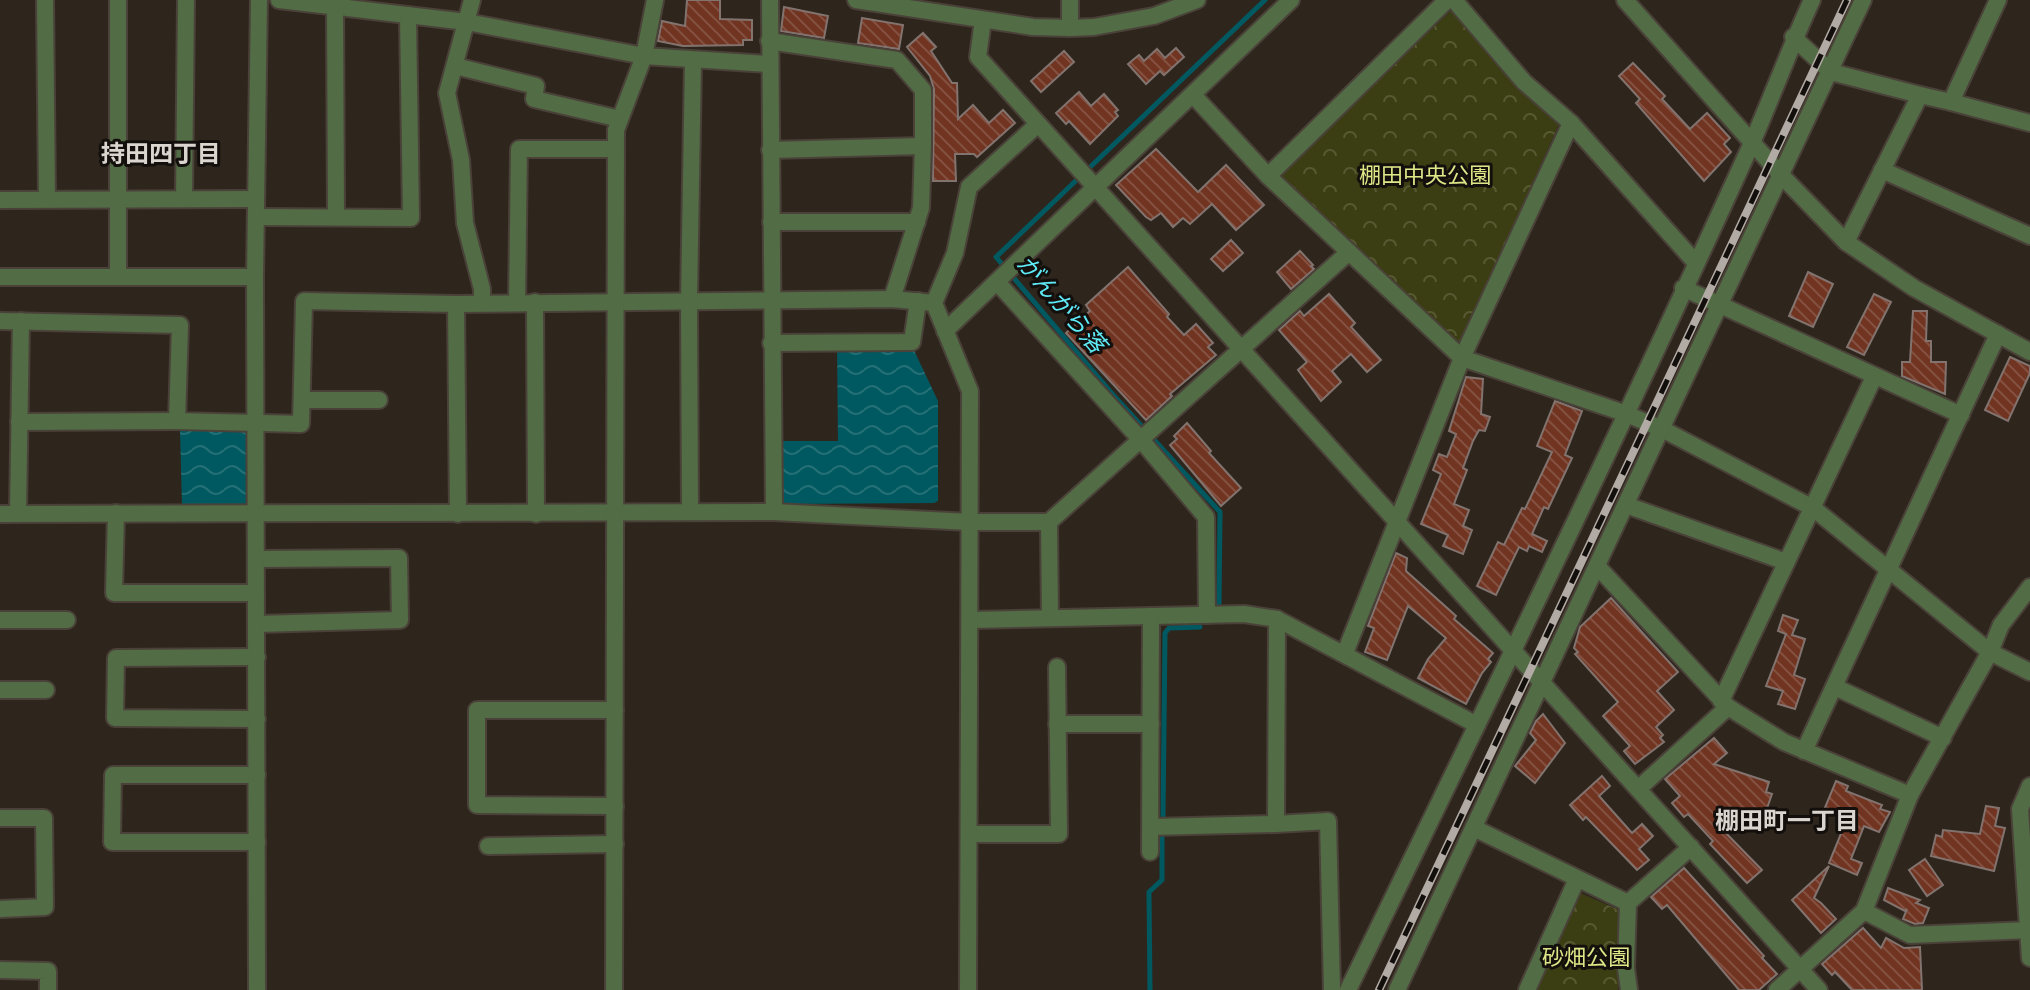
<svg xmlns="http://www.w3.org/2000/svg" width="2030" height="990" viewBox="0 0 2030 990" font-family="Ubuntu,'Noto Sans JP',sans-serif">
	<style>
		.park { fill: url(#park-crowns) }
		.water { fill: url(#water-waves) }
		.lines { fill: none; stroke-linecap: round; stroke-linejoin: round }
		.stream { stroke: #005960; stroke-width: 5 }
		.building { fill: url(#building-back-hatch); stroke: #82736f; stroke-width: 2 }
		.minor-casing { stroke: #4a4239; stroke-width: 20 }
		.tertiary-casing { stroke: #4a4239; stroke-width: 20 }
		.minor { stroke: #526c45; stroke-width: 16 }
		.tertiary { stroke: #526c45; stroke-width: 16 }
		.rail-casing { stroke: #b2aba5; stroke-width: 8 }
		.rail { stroke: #130f0c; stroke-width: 5; stroke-dasharray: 15; stroke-linecap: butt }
		.labels { text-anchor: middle; stroke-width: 6; stroke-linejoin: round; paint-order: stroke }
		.park-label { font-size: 22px; fill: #dde787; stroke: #130f0c }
		.neighbourhood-label { font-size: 24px; font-weight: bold; fill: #dbd5cf; stroke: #130f0c }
		.water-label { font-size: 24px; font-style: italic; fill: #5eeaf6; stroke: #130f0c }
	</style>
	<defs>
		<pattern id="park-crowns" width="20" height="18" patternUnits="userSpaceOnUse" patternTransform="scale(2)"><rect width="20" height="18" fill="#3b3e12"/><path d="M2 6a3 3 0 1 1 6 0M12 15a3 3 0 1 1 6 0" fill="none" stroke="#575933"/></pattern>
		<pattern id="water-waves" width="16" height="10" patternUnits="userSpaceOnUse" patternTransform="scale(2)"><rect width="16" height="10" fill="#005960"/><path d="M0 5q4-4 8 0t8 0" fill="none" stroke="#257076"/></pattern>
		<pattern id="building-back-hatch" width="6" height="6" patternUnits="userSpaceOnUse" patternTransform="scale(2)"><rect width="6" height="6" fill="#703421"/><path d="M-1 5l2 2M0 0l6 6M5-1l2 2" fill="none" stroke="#845040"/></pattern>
	</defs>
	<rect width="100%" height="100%" fill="#2e261d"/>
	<!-- park -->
	<g class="park">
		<polygon points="1454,8 1559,124 1459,346 1277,175"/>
		<polygon points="1578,892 1619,910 1618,990 1536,990"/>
	</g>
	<!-- water -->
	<g class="water">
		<polygon points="837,344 911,344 938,401 938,501 934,503 784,504 778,499 778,441 838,441"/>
		<polygon points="242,428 248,435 248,501 245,504 182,505 180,430"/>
	</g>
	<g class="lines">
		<!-- stream -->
		<g class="stream">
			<polyline points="1219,604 1220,512 1115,397 996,257 1265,0"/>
			<polyline points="1163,816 1165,633 1169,628 1200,627"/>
			<polyline points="1150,990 1149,892 1162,880 1162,836"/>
		</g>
	</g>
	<!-- building -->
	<g class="building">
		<polygon points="687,0 720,0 720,19 752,20 752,40 743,40 743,45 683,46 658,41 662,21 685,26"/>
		<polygon points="784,7 828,16 824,38 781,31"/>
		<polygon points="862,18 903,25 899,49 858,43"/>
		<polygon points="923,33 936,47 931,51 952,83 957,83 958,119 973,105 989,123 1003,110 1015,123 977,157 974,154 955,154 956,181 933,181 934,89 930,76 907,47"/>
		<polygon points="1176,48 1184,57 1164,75 1160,71 1146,84 1128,64 1139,55 1144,61 1157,49 1165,58"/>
		<polygon points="1064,51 1074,62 1041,92 1031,81"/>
		<polygon points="1633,63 1665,96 1662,99 1690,129 1707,113 1730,138 1724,144 1731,152 1704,181 1636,103 1640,99 1619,76"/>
		<polygon points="1079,92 1091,106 1104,94 1118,110 1115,112 1118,116 1090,144 1069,121 1066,124 1056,113"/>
		<polygon points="1156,149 1198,192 1226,165 1264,205 1236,230 1212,204 1190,224 1183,218 1173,227 1161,213 1151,220 1146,217 1116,185"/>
		<polygon points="1231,240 1243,253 1223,271 1211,259"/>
		<polygon points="1300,251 1313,265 1311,266 1314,269 1291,289 1277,272"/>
		<polygon points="1128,267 1169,314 1167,317 1184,335 1196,324 1213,343 1208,347 1216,355 1170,394 1172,396 1146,420 1066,333 1090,311 1086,305"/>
		<polygon points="1808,272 1833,284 1813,327 1789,316"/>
		<polygon points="1329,294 1355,323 1351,327 1381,360 1367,372 1351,354 1332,371 1341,382 1321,401 1298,370 1307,362 1279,330 1300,311 1304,316"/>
		<polygon points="1874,294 1891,302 1864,355 1847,347"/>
		<polygon points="1913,311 1927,311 1926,341 1931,341 1931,362 1946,362 1945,394 1902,376 1902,362 1910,362"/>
		<polygon points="2010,357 2030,366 2030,373 2008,421 1985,410"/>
		<polygon points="1466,377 1483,379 1481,414 1490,417 1485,431 1479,430 1473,441 1463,468 1467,470 1454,504 1469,510 1463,526 1472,530 1463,554 1443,546 1448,535 1421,524 1441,474 1433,470 1439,454 1447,457 1456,434 1449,431"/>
		<polygon points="1555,401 1582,411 1565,455 1572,458 1548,509 1544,507 1532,534 1547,541 1542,552 1529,546 1527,551 1519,547 1496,595 1477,586 1498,542 1504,545 1522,508 1525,509 1552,452 1537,446"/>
		<polygon points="1187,423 1211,451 1209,453 1241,488 1221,506 1170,445 1177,439 1174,436"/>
		<polygon points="1396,553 1407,558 1406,571 1456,616 1454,619 1493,653 1488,659 1491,662 1482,673 1466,704 1418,678 1428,659 1446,638 1408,606 1387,660 1365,652 1374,628 1368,626"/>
		<polygon points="1611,598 1678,672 1657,691 1674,710 1656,727 1663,735 1660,738 1664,742 1635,764 1624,751 1630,746 1603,716 1618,702 1575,654 1578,652 1574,648 1580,627"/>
		<polygon points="1783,615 1798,620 1792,635 1805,639 1794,675 1805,679 1795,709 1778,704 1783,691 1766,686 1786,634 1778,631"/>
		<polygon points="1543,714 1565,743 1535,783 1515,766 1536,740 1530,733 1536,721"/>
		<polygon points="1714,738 1727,753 1714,764 1769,782 1766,792 1772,794 1766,811 1760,809 1757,817 1735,810 1718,825 1762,870 1747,883 1710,844 1713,841 1688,814 1684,817 1672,803 1680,796 1665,779"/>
		<polygon points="1602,776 1610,786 1599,796 1632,833 1642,824 1653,836 1639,849 1649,860 1637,870 1586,817 1583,820 1570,805"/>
		<polygon points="1836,781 1848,786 1846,791 1882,805 1880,809 1890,812 1879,832 1864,826 1851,859 1862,863 1857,875 1829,863 1847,819 1824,810"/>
		<polygon points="1986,806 1999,808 1995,826 2005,828 1994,871 1931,856 1936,835 1942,837 1943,830 1980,834"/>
		<polygon points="1925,859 1943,885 1927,896 1909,870"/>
		<polygon points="1829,866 1814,898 1821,903 1836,919 1821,933 1792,900"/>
		<polygon points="1684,868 1764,956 1762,958 1777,974 1759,990 1739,990 1667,905 1662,909 1651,897"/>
		<polygon points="1888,888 1920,900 1916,903 1929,908 1923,923 1915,924 1903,919 1907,909 1905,911 1884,900"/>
		<polygon points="1863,928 1881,948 1886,938 1904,948 1920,947 1922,990 1852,990 1835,972 1832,975 1822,964"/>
	</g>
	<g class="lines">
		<!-- minor casing -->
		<g class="minor-casing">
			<g id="minor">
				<polyline points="45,0 47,199"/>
				<polyline points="118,0 118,276"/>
				<polyline points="279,0 467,22 644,56 769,64"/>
				<polyline points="472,0 447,93 461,160 465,223 482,289 482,303"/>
				<polyline points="770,0 774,512"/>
				<polyline points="1070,0 1070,28"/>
				<polyline points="1454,0 1524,82 1571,123 1695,262"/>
				<polyline points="1998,0 1951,102 2030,123"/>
				<polyline points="335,7 336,217"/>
				<polyline points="1793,37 1831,72 1920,95 1846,242"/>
				<polyline points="769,41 897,60 923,90 923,146"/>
				<polyline points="455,66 536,86 534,99 620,119"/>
				<polyline points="1920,95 1951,102"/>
				<polyline points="1194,96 1268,176 1462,358 1624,413 1662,429 1813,508 1990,652 2030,672"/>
				<polyline points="770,150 923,146 921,208 892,299"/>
				<polyline points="1882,170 2030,236"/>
				<polyline points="1268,176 1447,0"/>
				<polyline points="184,199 186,0"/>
				<polyline points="0,200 256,199"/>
				<polyline points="256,217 411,218 408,15"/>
				<polyline points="771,222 917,222"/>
				<polyline points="0,277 255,277"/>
				<polyline points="997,282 1142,441 1206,517 1207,615"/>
				<polyline points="1683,288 1961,415"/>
				<polyline points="535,302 536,514"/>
				<polyline points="517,303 519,149 616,149"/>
				<polyline points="456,304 458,514"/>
				<polyline points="0,321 180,325 177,421 301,424 304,301 456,304 892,299 934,303"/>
				<polyline points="945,331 1291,0"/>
				<polyline points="771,343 912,342 918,301"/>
				<polyline points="302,400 379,400"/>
				<polyline points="19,422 177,421"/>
				<polyline points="1626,505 1786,562"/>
				<polyline points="690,512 689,301 693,61"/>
				<polyline points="116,513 114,593 256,593"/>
				<polyline points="0,514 774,512 970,522 1049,522 1349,252"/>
				<polyline points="18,514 21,321"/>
				<polyline points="1049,522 1050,618"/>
				<polyline points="256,559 399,558 400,620 257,624"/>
				<polyline points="1597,566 1728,707 1784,742 1910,795"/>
				<polyline points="1277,619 1276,824 1328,821 1332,990"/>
				<polyline points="0,620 67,620"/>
				<polyline points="970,620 1244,614 1277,619 1477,725"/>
				<polyline points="1345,653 1462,358 1571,123"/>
				<polyline points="257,657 116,658 115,718 257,719"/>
				<polyline points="1835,687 1943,738"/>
				<polyline points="0,690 46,690"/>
				<polyline points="1721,701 1874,377"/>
				<polyline points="1057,724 1151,724"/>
				<polyline points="1804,751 1998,334"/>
				<polyline points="257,775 113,775 112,842 257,842"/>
				<polyline points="2030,786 2020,809 2030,958"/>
				<polyline points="1638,789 1728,707"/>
				<polyline points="615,806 477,805 477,710 615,710"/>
				<polyline points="0,818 44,818 45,907 0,909"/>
				<polyline points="1151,827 1276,824"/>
				<polyline points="1474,828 1628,903"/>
				<polyline points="969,834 1059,834 1057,667"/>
				<polyline points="488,846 615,844"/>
				<polyline points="1150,852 1151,616"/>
				<polyline points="1864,911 1910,935 2030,930"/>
				<polyline points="0,970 48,971 48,990"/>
				<polyline points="257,990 255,277 259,0"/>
				<polyline points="614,990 616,130 644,56 655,0"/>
				<polyline points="968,990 970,391 934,303 955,253 969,187 1038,124"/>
				<path d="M1348,990C1485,709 1622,429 1751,145C1772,97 1790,48 1812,0"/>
				<polyline points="1397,990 1863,0"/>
				<polyline points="1527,990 1577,879"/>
				<polyline points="1629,990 1626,968 1628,903 1691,847"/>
			</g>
		</g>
		<!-- tertiary casing -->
		<g class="tertiary-casing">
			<g id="tertiary">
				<polyline points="856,0 1033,27 1070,28 1094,27 1154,16 1197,0"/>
				<polyline points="1625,0 1781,175 1846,242 1914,288 2030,352"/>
				<polyline points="983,20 978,57 1819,990"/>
				<polyline points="1777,990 1864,911 1910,795 1990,652 2001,625 2030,587"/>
			</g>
		</g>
		<!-- minor -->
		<use href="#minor" class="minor"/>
		<!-- tertiary -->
		<use href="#tertiary" class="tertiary"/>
		<!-- rail casing -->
		<g class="rail-casing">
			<polyline id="rail" points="1379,990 1847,0"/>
		</g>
		<!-- rail -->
		<use href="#rail" class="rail"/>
	</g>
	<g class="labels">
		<!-- park labels -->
		<g class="park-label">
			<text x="1425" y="183">棚田中央公園</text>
			<text x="1586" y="965">砂畑公園</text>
		</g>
		<!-- neighbourhood labels -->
		<g class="neighbourhood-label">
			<text x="161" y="162">持田四丁目</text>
			<text x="1787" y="829">棚田町一丁目</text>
		</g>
		<!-- water labels -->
		<g class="water-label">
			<text transform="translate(1061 304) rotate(49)" y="8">がんがら落</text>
		</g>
	</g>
</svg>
